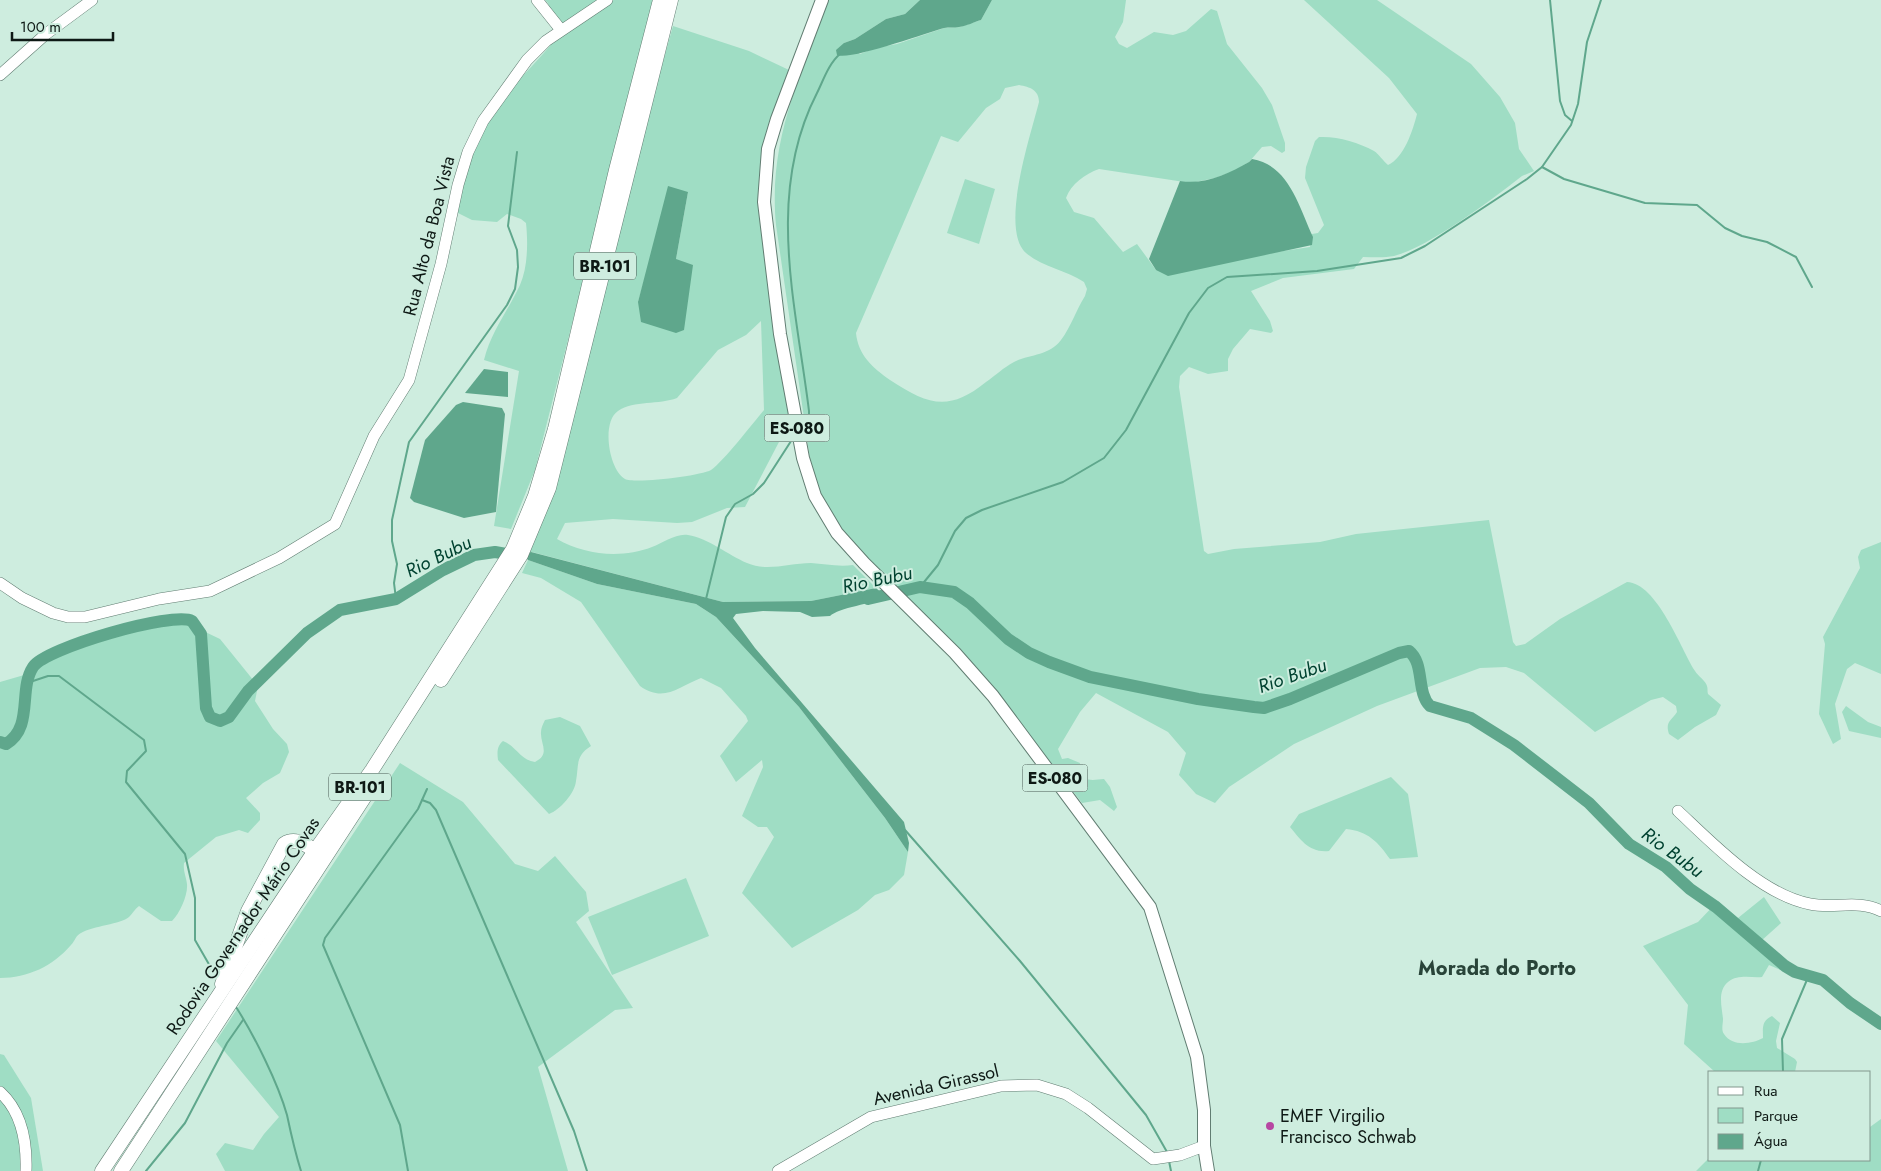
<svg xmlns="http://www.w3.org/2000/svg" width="1881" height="1171" viewBox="0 0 1881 1171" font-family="Jost,sans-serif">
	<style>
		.green { fill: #9fddc4; fill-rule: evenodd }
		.water { fill: #5fa78c }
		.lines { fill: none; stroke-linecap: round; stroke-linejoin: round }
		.stream { stroke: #5fa78c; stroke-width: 2 }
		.river { stroke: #5fa78c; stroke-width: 12 }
		.secondary-casing { stroke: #617d72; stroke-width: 12 }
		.primary-casing { stroke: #617d72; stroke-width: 14 }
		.highway-casing { stroke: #617d72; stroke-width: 15 }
		.secondary { stroke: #fff; stroke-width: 11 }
		.primary { stroke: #fff; stroke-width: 12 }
		.highway { stroke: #fff; stroke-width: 14 }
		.poi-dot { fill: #b746a2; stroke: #ceeddf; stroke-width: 2 }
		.labels { text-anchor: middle; stroke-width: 4; stroke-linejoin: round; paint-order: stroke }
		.shield { fill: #ceeddf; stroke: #485952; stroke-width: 1 }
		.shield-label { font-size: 16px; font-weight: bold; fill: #0e1915 }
		.street-label { font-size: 18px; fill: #0e1915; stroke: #ceeddf }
		.poi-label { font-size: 18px; fill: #0e1915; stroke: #ceeddf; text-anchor: start }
		.water-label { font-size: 19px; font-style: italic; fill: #004230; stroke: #ceeddf }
		.quarter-label { font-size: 20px; font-weight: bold; fill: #294439; stroke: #ceeddf }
	</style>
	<rect width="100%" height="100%" fill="#ceeddf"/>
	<!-- green -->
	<g class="green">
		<path d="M545,0H654L535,470L511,529L494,526L519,371L484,360C491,331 508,311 520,285C528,267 528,242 526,223L521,219L507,214L497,222L472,220L458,213C458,185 472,138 489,115C509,88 534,66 555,40L548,3Z"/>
		<path d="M828,0H920L905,14L886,19L855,39L844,43L860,54L875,48L897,44L944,28L960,27L981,20L992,0H1126L1123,22L1115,37L1119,44L1127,48L1154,32L1173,35L1186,31L1211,9L1217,11L1227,44L1262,88L1272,105L1285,143V151L1282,153L1271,146L1262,147L1249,162L1234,171L1215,178L1191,183L1099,169C1085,174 1071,184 1066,198L1074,212L1094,218L1123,252L1137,244L1156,270L1310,247L1312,234L1318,233L1324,225L1305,178L1306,167L1315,141L1319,137C1337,136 1358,142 1374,151C1379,154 1383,161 1388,165C1404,158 1413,130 1417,114L1389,78L1304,0H1377L1471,64L1500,97L1515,123L1519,149L1534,171L1522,176C1491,200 1431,246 1394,256C1384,258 1373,257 1363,257L1354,269L1283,278L1251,291L1270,321L1273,331L1271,333L1250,329L1233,349L1228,359V371L1208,374L1189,367L1180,376L1179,387L1204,551L1208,554L1234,549L1320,542L1356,534L1489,520L1513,642L1516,646L1525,644L1560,619L1627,582C1657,583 1681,649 1695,671C1698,676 1706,681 1707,686C1708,689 1707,691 1708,694L1721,705L1716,715L1695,727L1678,740L1669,734C1665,722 1671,721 1677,712L1676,706L1663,697L1651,700L1595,732L1524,673L1506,667L1480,668L1377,706L1294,744L1229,787L1215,803L1196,794L1179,775L1186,753L1168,732L1096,693L1080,712L1058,749L1062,759L1068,758L1080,763L1078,773C1084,782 1094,780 1104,779L1110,787L1117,807L1114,811L1100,800L1082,803L1002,699L833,523L812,473L776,225C768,140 800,78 828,0ZM1019,85C1030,87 1039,90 1039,102C1031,134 999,229 1026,253C1042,267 1066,270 1084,282L1087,289L1085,296C1076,310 1071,327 1061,340C1049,356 1030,354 1014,362C1003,368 996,375 986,382C949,412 928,405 890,380C873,368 858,355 856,333L941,136L958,142L986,108L1000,99L1005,88Z"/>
		<path d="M673,26L749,51L789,70L764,153L791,419L745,507L727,508L692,522L677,523L613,519L565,523L557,539C585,555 621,559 652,547C663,543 676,533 688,535C708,538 728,555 747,563C767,572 789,563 811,563C824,564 839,567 853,565L876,588L811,601L723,602L532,552L524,555ZM688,192L676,259L638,302L652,253ZM761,321L764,410C753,423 723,462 711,470C700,476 635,484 625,479C609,470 601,422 618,411C634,400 659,405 677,398L718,350L746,335Z"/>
		<polygon points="965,179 995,189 979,244 947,233"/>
		<polygon points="1881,542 1881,674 1855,663 1847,669 1835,704 1841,739 1833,744 1819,714 1825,644 1823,637 1860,568 1858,557 1861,550"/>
		<path d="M528,560L597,584L696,604L716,617L799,707L885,818L908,852L904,875L889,890L875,895L858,910L792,948L742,893L774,837L767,827H758L742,816L763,767L762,760L736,782L720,756L748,721L746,716L721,688L701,678C678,687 664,703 640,686L581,602L541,578L522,573Z"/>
		<path d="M156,619H178L220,639L258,686L255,701L273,729L287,744L289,752L280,773L263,783L246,798L260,813V820L248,833L239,830L216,837L184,863C183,871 186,876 187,884C188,895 180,913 172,921H161L139,906C135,909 132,914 129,917C121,924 93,926 81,933C76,935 75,941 71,945C53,966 28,978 0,978V682L31,673L50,650L60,649L124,625Z"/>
		<polygon points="1846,706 1868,722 1881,727 1881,738 1849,731 1842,712"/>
		<path d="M560,717L580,726L591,746C575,756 579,765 576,781C575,793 560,810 549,814L498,760C497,752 497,746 503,741C516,746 521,761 535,762C551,754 540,744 541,732C541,728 543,724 545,720Z"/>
		<polygon points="400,763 463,802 515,864 538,871 555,856 586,892 589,911 576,922 633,1008 615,1010 538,1067 568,1171 225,1171 216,1154 225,1143 253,1150 264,1134 279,1117 216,1041"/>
		<path d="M1391,777L1408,794L1418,857L1390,859C1378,842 1368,831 1346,829L1329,851C1309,853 1301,840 1290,827L1299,814Z"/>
		<polygon points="686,878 709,936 612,975 588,917"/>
		<path d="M1764,897L1781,923L1761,941L1794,976L1769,965L1762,977C1751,978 1738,974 1728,982C1717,991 1722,1007 1723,1019C1723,1024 1721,1030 1724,1034C1732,1047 1752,1044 1763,1038C1763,1029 1761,1021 1772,1016L1780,1023L1776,1041L1777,1048L1795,1059L1797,1062L1795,1072H1715L1684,1044L1688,1005L1643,946L1698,922L1718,901L1738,918Z"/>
		<polygon points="0,1054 4,1055 31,1098 43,1171 0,1171"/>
		<polygon points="1881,1119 1881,1171 1696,1171 1710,1157 1710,1160 1870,1160 1870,1127"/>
	</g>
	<!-- water -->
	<g class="water">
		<path d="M920,0H992L981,20C974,22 967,26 959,27C954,28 949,27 944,28C926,33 849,61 837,55L836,50L844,43L855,39L886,19L905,14Z"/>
		<path d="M1252,159C1289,165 1299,207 1313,237L1312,245L1168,276L1156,270L1149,259L1180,181C1205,185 1228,174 1249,162Z"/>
		<polygon points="668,186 688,192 676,259 693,265 684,330 676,333 641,322 638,302"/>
		<polygon points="484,369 508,372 508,397 465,393"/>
		<polygon points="463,402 502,408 505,414 496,512 464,518 414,502 410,498 425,440 456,405"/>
		<path d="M531,552L723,602L811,601L876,588L887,598C873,603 838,608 830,616L812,617L800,612L763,611L736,614L733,618L755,648L904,822L909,843L908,852L885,818L799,707L716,617L696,604L597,584L528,560L524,555Z"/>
	</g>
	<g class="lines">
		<!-- stream -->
		<g class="stream">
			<polyline points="1550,0 1560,101 1565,115 1572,121"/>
			<polyline points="1542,167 1564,179 1645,203 1697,205 1725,228 1742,236 1767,242 1796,257 1812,287"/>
			<path d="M802,429L809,422V411C796,305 765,194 817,93C823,81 829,63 840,54"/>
			<polyline points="920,587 938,565 955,531 966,518 982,510 1063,482 1104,458 1126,430 1189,313 1208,288 1227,277 1317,271 1401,258 1425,246 1527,179 1542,167 1571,125 1578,104 1587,42 1601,0"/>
			<polyline points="396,599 394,583 397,564 392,541 392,520 409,442 507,305 515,289 518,267 517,250 508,226 517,152"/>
			<polyline points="706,599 726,517 735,504 753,494 764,483 793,438"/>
			<polyline points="27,683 48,676 59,676 144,740 146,751 127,771 126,782 185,854 195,898 195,940 218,980"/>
			<polyline points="422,800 430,803 436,810 574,1131 587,1171"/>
			<polyline points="905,830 1020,961 1146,1115 1167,1152"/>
			<path d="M236,1007C254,1035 278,1083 287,1115C291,1134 295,1152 301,1171"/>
			<polyline points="1880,1023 1881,1018"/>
			<polyline points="1783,1072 1782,1039 1809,975"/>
			<polyline points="1169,1161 1171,1171"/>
			<polyline points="146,1171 185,1123 227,1043 243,1020"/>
			<polyline points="408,1171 400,1125 323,945 325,938 418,809 427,789"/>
			<polyline points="1758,1171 1761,1160"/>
		</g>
		<!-- river -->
		<g class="river">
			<path d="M868,599L920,587L954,592L970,603L1008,639L1029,653L1049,662L1090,677L1198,699L1254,707L1264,708L1290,699L1399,653L1409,651C1425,664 1416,692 1430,706L1471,718L1514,745L1589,803L1629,844L1666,867L1690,889L1716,907L1785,966L1795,972L1823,980L1850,1003L1881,1024"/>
			<path d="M0,742L6,744C34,727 18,690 33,667C45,648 173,611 192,621L201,634L206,708L210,717L220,721L229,717L248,691L307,633L340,610L396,599L443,570L474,555L495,552L519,556"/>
		</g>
		<!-- secondary casing -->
		<g class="secondary-casing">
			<g id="secondary">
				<polyline points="537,0 561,30"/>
				<polyline points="0,75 46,34 92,0"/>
				<polyline points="0,583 22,598 53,613 68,617 85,617 159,599 210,591 279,558 335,524 374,436 409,380 441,264 458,185 468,152 483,121 527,60 546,41 607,0"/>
				<path d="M1678,811C1712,843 1762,895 1810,904C1834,909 1859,899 1881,911"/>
				<path d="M0,1092C22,1112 27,1143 26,1171"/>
				<polyline points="778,1171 871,1117 1001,1086 1037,1085 1066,1094 1088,1108 1153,1159 1180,1155 1204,1146"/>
			</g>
		</g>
		<!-- primary casing -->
		<g class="primary-casing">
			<polyline id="primary" points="822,0 777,119 768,149 764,202 780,334 803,458 815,496 837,533 864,563 955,653 993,696 1150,907 1197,1057 1204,1110 1204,1146 1208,1171"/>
		</g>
		<!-- highway casing -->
		<g class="highway-casing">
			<g id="highway">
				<polyline points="441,680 521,555 549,488 671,0"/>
				<path d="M222,984L248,911L284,844C296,836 314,847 318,858"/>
				<polyline points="102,1171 314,852 372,770 513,549 535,496 555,429 616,170 660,0"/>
				<polyline points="121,1171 373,784"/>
			</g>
		</g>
		<!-- secondary -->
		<use href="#secondary" class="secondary"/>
		<!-- primary -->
		<use href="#primary" class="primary"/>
		<!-- highway -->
		<use href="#highway" class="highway"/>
	</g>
	<!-- markers -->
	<circle class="poi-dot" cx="1270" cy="1126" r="5"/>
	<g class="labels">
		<!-- shield labels -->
		<g class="shield">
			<rect x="574" y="252.5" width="62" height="27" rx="4"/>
			<rect x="764.5" y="414.5" width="65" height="27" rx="4"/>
			<rect x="1022.5" y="764.5" width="65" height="27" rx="4"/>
			<rect x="329" y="773.5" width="62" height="27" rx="4"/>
		</g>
		<g class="shield-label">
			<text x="605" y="272">BR-101</text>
			<text x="797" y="434">ES-080</text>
			<text x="1055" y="784">ES-080</text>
			<text x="360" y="793">BR-101</text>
		</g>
		<!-- street labels -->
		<g class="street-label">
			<text transform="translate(429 236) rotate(-76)" y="6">Rua Alto da Boa Vista</text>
			<text transform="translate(243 926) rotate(-56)" y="6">Rodovia Governador Mário Covas</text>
			<text transform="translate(936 1085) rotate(-13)" y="6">Avenida Girassol</text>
		</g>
		<!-- poi labels -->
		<g class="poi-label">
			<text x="1280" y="1122">EMEF Virgilio<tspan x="1280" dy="21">Francisco Schwab</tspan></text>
		</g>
		<!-- water labels -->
		<g class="water-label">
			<text transform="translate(438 556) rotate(-26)" y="7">Rio Bubu</text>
			<text transform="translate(877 579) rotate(-12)" y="7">Rio Bubu</text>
			<text transform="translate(1292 675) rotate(-19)" y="7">Rio Bubu</text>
			<text transform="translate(1673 852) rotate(36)" y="7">Rio Bubu</text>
		</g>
		<!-- quarter labels -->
		<g class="quarter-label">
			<text x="1497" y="975">Morada do Porto</text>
		</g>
	</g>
	<!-- legend -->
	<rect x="1708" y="1071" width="162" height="90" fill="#ceeddf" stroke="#81988e"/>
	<rect x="1718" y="1087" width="25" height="8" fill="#ffffff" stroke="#81988e"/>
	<text x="1754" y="1096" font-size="15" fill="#0e1915">Rua</text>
	<rect x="1718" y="1108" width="25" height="15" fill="#9fddc4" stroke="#81988e"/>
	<text x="1754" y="1121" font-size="15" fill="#0e1915">Parque</text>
	<rect x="1718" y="1134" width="25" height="15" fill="#5fa78c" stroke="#81988e"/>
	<text x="1754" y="1146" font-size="15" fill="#0e1915">Água</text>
	<!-- scale -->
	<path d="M12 32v8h101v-8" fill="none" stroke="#0e1915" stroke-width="2.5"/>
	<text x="20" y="32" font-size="15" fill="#0e1915" stroke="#ceeddf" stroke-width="4" paint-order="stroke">100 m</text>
</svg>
